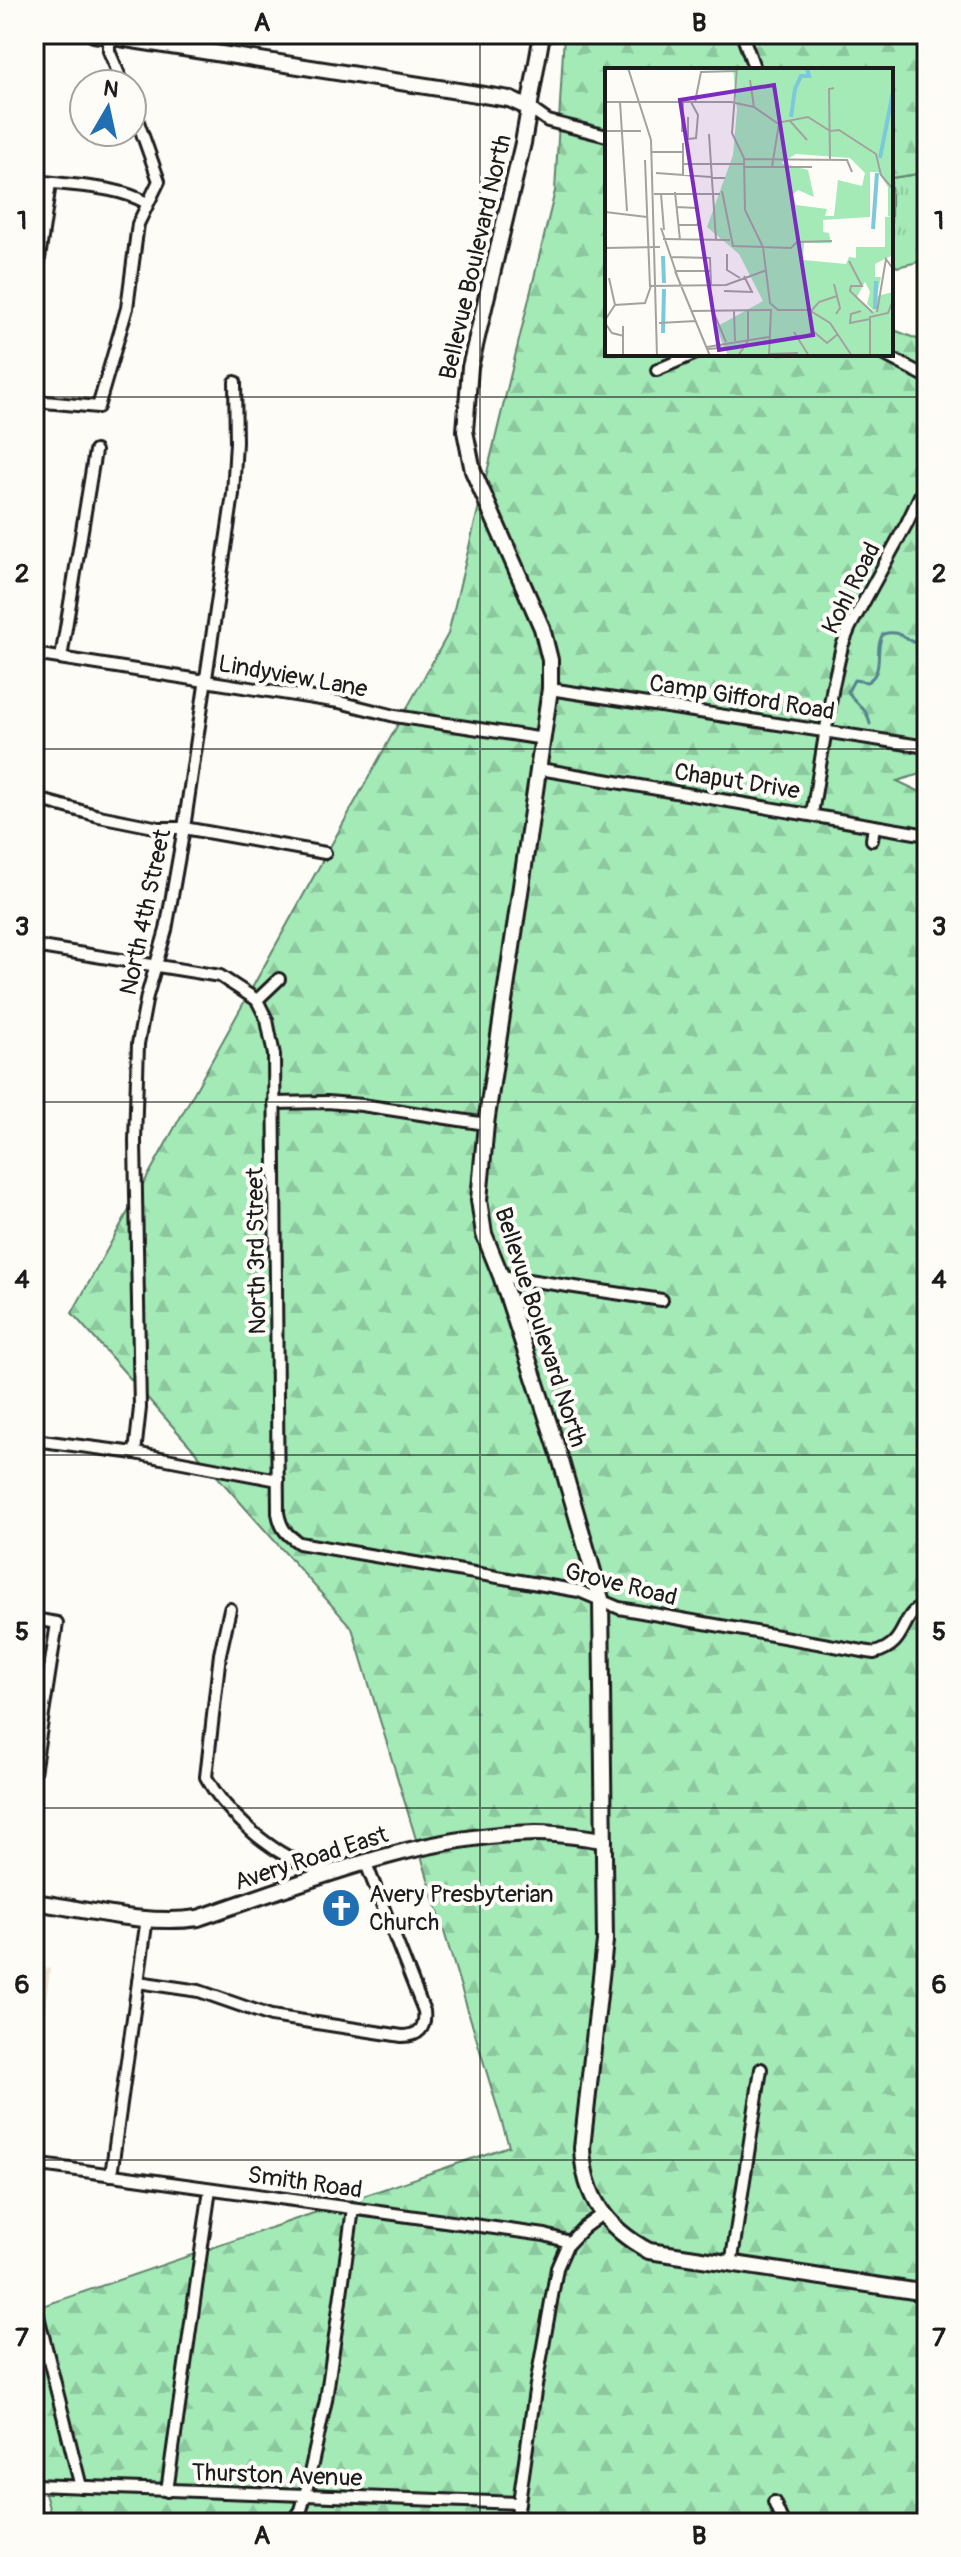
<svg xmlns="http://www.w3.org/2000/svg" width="961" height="2557" viewBox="0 0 961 2557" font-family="Pangolin,sans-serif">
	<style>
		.built { fill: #efe4d4 }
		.grass { fill: url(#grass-tufts); stroke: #60836a; stroke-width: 2 }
		.forest { fill: url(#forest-firs); stroke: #60836a; stroke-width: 2 }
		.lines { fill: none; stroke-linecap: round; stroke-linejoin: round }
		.stream { stroke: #55848e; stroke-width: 3 }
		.street-casing { stroke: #1c1c1c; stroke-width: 16 }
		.secondary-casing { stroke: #1c1c1c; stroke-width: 20 }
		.street { stroke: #fdfcf7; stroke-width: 10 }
		.secondary { stroke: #fdfcf7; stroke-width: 14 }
		.grid { fill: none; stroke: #1c1c1c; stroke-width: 2; stroke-opacity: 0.55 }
		.labels { text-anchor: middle; stroke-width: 8; stroke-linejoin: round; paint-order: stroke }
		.street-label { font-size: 24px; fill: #1c1c1c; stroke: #fdfcf7 }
		.poi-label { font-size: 24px; fill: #1c1c1c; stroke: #fdfcf7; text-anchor: start }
		.inset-river { fill: none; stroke: #7bc9da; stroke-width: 4 }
		.inset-road { fill: none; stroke: #a3a29f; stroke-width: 2 }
		.view { fill: #7b2cbf; fill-opacity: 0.15; stroke: #7b2cbf; stroke-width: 4 }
		.inset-edge { fill: none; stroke: #1c1c1c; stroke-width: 4 }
		.neatline { fill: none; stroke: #1c1c1c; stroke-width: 3 }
		.grid-label { font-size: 26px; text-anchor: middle; font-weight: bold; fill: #1c1c1c }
	</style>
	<defs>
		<pattern id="grass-tufts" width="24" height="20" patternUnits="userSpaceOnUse" patternTransform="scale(2)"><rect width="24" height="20" fill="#a3eab7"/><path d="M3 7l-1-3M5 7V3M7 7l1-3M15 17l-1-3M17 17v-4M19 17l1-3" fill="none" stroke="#8cc89d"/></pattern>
		<pattern id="forest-firs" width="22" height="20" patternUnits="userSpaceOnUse" patternTransform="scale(2)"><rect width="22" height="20" fill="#a3eab7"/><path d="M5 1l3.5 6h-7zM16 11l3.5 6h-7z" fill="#8cc89d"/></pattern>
	</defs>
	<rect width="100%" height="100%" fill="#fdfcf7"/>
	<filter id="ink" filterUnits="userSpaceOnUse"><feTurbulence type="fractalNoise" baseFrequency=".0125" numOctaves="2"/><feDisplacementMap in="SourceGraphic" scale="16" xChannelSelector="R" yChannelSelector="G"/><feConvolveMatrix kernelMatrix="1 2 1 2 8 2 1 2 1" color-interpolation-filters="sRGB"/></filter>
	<g filter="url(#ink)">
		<!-- built -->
		<polygon class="built" points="34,1967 50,1969 39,2056 34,2055"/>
		<!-- grass -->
		<polygon class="grass" points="917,174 927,181 927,260 897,267 891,260 891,178"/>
		<!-- forest -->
		<polygon class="forest" points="564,34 927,34 927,181 917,174 891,178 891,70 607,70 607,354 891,354 891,326 894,330 927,343 927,772 897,781 927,795 927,2523 53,2523 34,2453 34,2309 509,2146 352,1628 72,1313 448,634 555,191"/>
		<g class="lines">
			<!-- stream -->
			<g class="stream">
				<polyline points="927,549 927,552"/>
				<path d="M870,724C868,708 854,704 848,691L854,680L867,682C886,671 873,649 883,634C903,629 903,641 919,644L927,639"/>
			</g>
			<!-- street casing -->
			<g class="street-casing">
				<g id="street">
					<polyline points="742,34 755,70"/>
					<polyline points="109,36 109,51 123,84"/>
					<polyline points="531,109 548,121 607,136"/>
					<path d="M34,180C71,187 113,184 147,203"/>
					<polyline points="34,293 50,183"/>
					<polyline points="883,354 927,377"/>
					<polyline points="657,370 694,354"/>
					<polyline points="34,401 98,407 127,308 138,224 159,181 132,105"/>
					<polyline points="34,654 339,702 395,716 544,739"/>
					<polyline points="61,658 95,451"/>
					<polyline points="550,689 927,747"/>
					<polyline points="540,769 927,835"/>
					<polyline points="34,798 99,816 159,828 184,828 325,853"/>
					<polyline points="812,814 833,686 842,646 850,627 907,523 927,481"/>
					<polyline points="872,840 874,826"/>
					<polyline points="34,946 220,976 257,1000"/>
					<path d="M279,979L257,1000L267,1020L274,1055L278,1513C281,1529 286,1534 299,1543L579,1591L619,1608L874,1653C911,1643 897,1614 927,1604"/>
					<polyline points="274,1103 327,1102 362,1105 486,1124"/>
					<polyline points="501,1276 662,1300"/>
					<polyline points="34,1440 135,1453 278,1480"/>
					<polyline points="135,1453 140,1408 135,1141 138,1044 147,996 166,930 184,828 233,494 236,442 235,382"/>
					<path d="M230,1609L220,1654L206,1777C223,1809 265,1848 299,1862C308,1867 319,1869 329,1872"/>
					<polyline points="34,1619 57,1623 34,1773"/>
					<path d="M138,1982L199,1991L271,2016L402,2036C419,2036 426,2028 424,2011L365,1861"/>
					<polyline points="34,2164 545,2235 569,2242"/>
					<polyline points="111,2175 147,1918"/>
					<polyline points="731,2265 761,2069"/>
					<polyline points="34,2300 81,2487"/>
					<polyline points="34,2485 519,2503"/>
					<polyline points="167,2491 210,2189"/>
					<polyline points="774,2502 783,2523"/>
					<polyline points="292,2523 301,2510 305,2496 326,2400 353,2209"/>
					<polyline points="516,2523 535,2391 557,2268 567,2245 583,2228 602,2214"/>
				</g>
			</g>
			<!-- secondary casing -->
			<g class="secondary-casing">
				<g id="secondary">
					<polyline points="94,34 509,99 531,109"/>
					<path d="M542,34L523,143L470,367L465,431L473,471L542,628L550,660V689L486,1124L479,1200L484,1234L501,1276L558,1451L601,1599L605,1941L582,2148C584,2197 606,2228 649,2251L927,2293"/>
					<path d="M34,1902C86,1909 147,1926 198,1918C308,1881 419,1835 536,1833C559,1833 581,1837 604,1840"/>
				</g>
			</g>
			<!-- street -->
			<use href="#street" class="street"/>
			<!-- secondary -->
			<use href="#secondary" class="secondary"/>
		</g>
	</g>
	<!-- grid -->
	<path class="grid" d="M480,34V2523M34,397H927M34,749H927M34,1102H927M34,1455H927M34,1808H927M34,2160H927"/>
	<!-- icons -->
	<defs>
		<g id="church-disc" transform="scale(2)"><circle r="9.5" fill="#1f6fb2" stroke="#fdfcf7"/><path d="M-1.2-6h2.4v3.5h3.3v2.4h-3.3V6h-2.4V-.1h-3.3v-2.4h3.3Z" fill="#fff"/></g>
	</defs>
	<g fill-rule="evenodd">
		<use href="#church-disc" x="341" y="1908"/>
	</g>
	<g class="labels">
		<!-- street labels -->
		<g class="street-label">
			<text transform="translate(475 257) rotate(-77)" y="8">Bellevue Boulevard North</text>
			<text transform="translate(851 588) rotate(-63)" y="8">Kohl Road</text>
			<text transform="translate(293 676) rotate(10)" y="8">Lindyview Lane</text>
			<text transform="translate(742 697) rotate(9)" y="8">Camp Gifford Road</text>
			<text transform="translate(737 781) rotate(9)" y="8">Chaput Drive</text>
			<text transform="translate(145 912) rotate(-78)" y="8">North 4th Street</text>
			<text transform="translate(256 1251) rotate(-91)" y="8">North 3rd Street</text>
			<text transform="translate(541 1327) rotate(72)" y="8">Bellevue Boulevard North</text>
			<text transform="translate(621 1584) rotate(14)" y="8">Grove Road</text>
			<text transform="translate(311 1858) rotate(-18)" y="8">Avery Road East</text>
			<text transform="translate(305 2182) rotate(8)" y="8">Smith Road</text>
			<text transform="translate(277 2475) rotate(2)" y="8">Thurston Avenue</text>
		</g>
		<!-- poi labels -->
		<g class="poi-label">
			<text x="369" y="1902">Avery Presbyterian<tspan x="369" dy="28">Church</tspan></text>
		</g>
	</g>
	<!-- overview -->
	<g transform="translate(605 68)">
		<rect width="288" height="288" fill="#fdfcf7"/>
		<path d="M280,149H288V187L270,196V209H276L269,243L262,236L265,224L251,195V179H280Z" fill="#a3eab7"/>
		<path d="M128,0H288V149L283,148V119L273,104H265V149L218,152V164L224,165L226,175H199L198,192L241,196L244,189L252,190L261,212L252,229L269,244L272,228L288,224V288H123L111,259L158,233L134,186L102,159L128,87L132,42ZM191,86L245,90L260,105L257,118L233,112L229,148H220L222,141L191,137L188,126L193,122L209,129L203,102L176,95Z" fill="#a3eab7" fill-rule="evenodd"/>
		<path d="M144,0H288V60H246L245,16H187L184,43L168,34V23L157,21ZM283,72L288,74V149L283,148Z" fill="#a3eab7"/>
		<path class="inset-river" d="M186,49L190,21L196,8H204L202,0M275,90L288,24M268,161L272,105M58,188L59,215M270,241L271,213M58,265L59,221"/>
		<path class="inset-road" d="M23,0L46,72L52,288M132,0L127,65L139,90L140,142L158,179L165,235L173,242H204L225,255L247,288M145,12L149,39M0,34H126L149,39L172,55L203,49L225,63M15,34L22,143M90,34L96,4L132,3M83,49V71L91,70L93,47L86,34M185,53L202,72M0,63H36M225,63L234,62L271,86L276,107L288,121M77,64L78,34M104,66L111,172M78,75V108M47,84H78M139,91L242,92L247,104M225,91L224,21L229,20M40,92L45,219M78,96H138M139,99H207M167,99L175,49M51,105L120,110M117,123L128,178L186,180L192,174L227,173M70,124L75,172M49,126H115M56,126L59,162M72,139L91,140L94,152L92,157H74M0,144L42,149M56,160L72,207M58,171L125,172M0,180L55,179M122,186V202L135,210M66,189L105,190L106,217M244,193L257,218H246L245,223L268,245M70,203L105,288M71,203H106M4,210L10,237M229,216L235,240L231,246M119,223L147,224L139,208M87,243L165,242M108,243L121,274M129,243L130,273M206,243L214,234L232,228M256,243L246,246L245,255L265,251M272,244L281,191L288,201M0,252L10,237L40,235L46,218L121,217L162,202M0,255L7,265L19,268M54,255L91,253M18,258V288M189,264L204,288M193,271L209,264L222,275L233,266M102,279L164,269M103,281L140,278M164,286L193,285M133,288L143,273V242M164,288L166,241M265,288V249L283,245L288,232"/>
		<path class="view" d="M169,17L208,267L114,282L75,32Z"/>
		<rect width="288" height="288" class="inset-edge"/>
	</g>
	<!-- margin -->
	<rect width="961" height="2557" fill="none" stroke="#fdfcf7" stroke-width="88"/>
	<!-- north arrow -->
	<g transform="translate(108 108) rotate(9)"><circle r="38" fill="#fdfcf7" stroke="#a3a29f" stroke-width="2"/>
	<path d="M0-6L14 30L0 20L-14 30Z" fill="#1f6fb2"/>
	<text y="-12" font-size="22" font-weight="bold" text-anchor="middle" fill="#1c1c1c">N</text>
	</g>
	<rect x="44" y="44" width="873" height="2469" class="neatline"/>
	<g class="grid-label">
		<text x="262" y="31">A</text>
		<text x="699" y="31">B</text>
		<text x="22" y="229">1</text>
		<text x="939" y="229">1</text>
		<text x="22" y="582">2</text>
		<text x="939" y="582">2</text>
		<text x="22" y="935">3</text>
		<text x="939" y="935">3</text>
		<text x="22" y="1288">4</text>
		<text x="939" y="1288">4</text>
		<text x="22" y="1640">5</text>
		<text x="939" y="1640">5</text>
		<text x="22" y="1993">6</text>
		<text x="939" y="1993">6</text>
		<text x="22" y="2346">7</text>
		<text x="939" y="2346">7</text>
		<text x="262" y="2544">A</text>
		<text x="699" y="2544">B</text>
	</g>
</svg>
